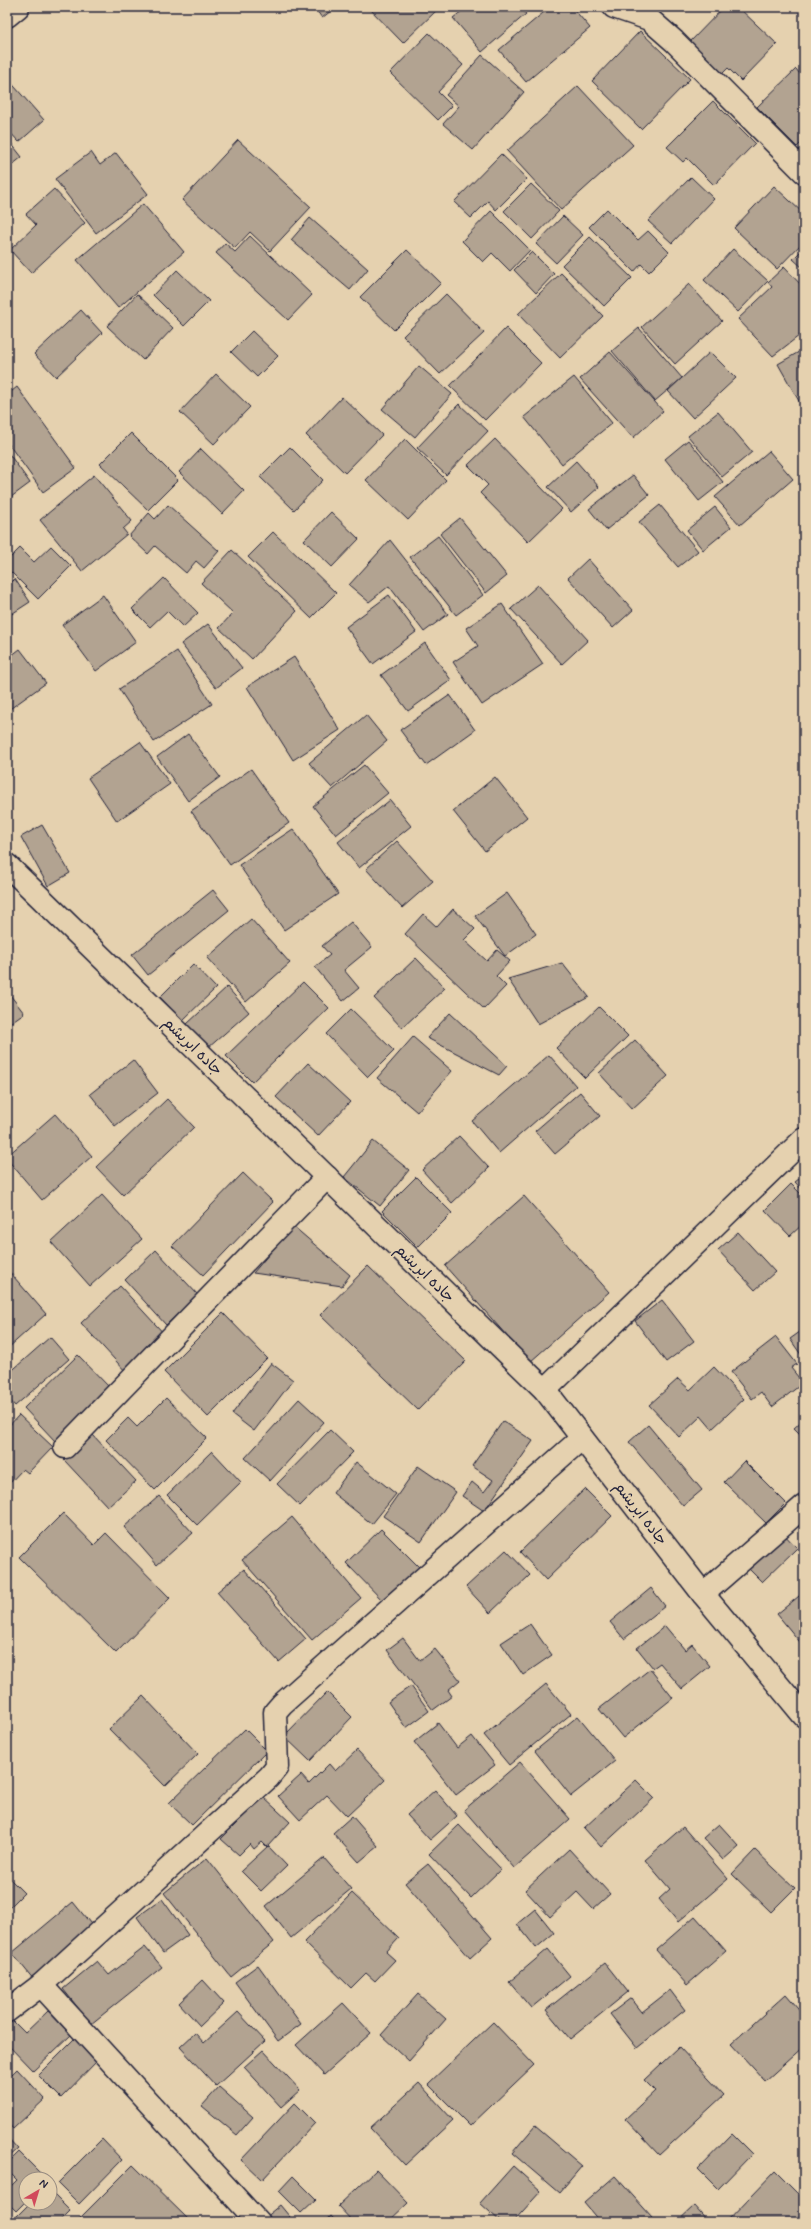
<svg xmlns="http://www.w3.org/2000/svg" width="811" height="2229" viewBox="0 0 811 2229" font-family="Mynerve,'Playpen Sans Arabic',sans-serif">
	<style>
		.building { fill: #b2a391; stroke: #22223b }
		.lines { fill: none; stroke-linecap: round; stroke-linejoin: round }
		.street-casing { stroke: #22223b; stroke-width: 25 }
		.secondary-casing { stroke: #22223b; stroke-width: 25 }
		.street { stroke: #e5d1af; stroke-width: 22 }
		.secondary { stroke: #e5d1af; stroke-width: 22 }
		.labels { text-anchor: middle; stroke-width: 4; stroke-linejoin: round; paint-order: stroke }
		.street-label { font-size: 15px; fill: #22223b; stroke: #e5d1af }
	</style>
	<rect width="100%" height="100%" fill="#e5d1af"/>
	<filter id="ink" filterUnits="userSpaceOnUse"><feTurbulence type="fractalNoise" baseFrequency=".025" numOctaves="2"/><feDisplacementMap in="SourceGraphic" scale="8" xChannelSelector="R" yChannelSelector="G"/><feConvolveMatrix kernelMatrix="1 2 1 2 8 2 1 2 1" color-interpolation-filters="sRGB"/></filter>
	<g filter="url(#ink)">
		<!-- building -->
		<g class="building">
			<polygon points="314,7 336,7 322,18"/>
			<polygon points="368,7 438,7 439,8 403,43"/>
			<polygon points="467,7 520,7 526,14 482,52 453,18"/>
			<polygon points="550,7 572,7 590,28 526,82 499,50"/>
			<polygon points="724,7 738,7 777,44 741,81 728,68 722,74 689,43"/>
			<polygon points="640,31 690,79 641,129 592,81"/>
			<polygon points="429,33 463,65 438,92 452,106 438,120 390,73"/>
			<polygon points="482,55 524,92 473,150 443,124 459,106 446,95"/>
			<polygon points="796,69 804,79 804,140 797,147 757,107"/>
			<polygon points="7,78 44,120 19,142 7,129"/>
			<polygon points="578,86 633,145 561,210 507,151"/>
			<polygon points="713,101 755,143 714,185 687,158 683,162 667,147"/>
			<polygon points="7,138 22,157 7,169"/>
			<polygon points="238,140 311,207 270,251 250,232 235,248 182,200"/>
			<polygon points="91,152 100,165 116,153 148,194 96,233 55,179"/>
			<polygon points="501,154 527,179 496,210 488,201 471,218 454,202"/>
			<polygon points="691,177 714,199 672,243 648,221"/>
			<polygon points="531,184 559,211 532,239 504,211"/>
			<polygon points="774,186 804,214 804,241 777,269 734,228"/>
			<polygon points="54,189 85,223 31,273 10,250 36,225 26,214"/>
			<polygon points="143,204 184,252 118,308 77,260"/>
			<polygon points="607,209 638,240 648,231 669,252 649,272 641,264 634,272 589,227"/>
			<polygon points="491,211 530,250 510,271 492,253 483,262 462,241"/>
			<polygon points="563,216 583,235 556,263 536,244"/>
			<polygon points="310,218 368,269 350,290 291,240"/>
			<polygon points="250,236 312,295 288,320 216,253 225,243 235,252"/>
			<polygon points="590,237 632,278 604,306 562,265"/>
			<polygon points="804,248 804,269 793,259"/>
			<polygon points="733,249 768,281 738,312 704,280"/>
			<polygon points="407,250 441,283 394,330 360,297"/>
			<polygon points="532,252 554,274 536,293 514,270"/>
			<polygon points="784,267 804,288 804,332 773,356 738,319 772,287 768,282"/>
			<polygon points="177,270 209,301 184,326 153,295"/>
			<polygon points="561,273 603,316 560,358 518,314"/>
			<polygon points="689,284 722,321 675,364 642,327"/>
			<polygon points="137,294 173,328 143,360 107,326"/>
			<polygon points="446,294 484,333 440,374 403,336"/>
			<polygon points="81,310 102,333 56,377 34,354"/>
			<polygon points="506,328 541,363 485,420 450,386"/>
			<polygon points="639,328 682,378 655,401 612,351"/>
			<polygon points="252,331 278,356 257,377 231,352"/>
			<polygon points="804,349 804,410 778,364"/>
			<polygon points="610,352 663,411 633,438 580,379"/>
			<polygon points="710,352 736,378 693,418 668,391"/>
			<polygon points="419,366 452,394 415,437 382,409"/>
			<polygon points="216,374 250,407 214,444 180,412"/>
			<polygon points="574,377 612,423 562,464 524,417"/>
			<polygon points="17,387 76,468 43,492 7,442 7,395"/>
			<polygon points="342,397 382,435 345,473 306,435"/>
			<polygon points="459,404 488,431 446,475 417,448"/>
			<polygon points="718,412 752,452 722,477 688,436"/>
			<polygon points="131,433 178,480 148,510 100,464"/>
			<polygon points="405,439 446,480 408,520 366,480"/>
			<polygon points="495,439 562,509 528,542 480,493 488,485 468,465"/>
			<polygon points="688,440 723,482 699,501 665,459"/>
			<polygon points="290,447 323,480 294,510 260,477"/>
			<polygon points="201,449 244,491 222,514 179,472"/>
			<polygon points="7,451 30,483 7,500"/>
			<polygon points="769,451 793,479 740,525 715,497"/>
			<polygon points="576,461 599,487 571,512 548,487"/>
			<polygon points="94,475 132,521 123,529 127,534 82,571 40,520"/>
			<polygon points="633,475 649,495 606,530 589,509"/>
			<polygon points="168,505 219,551 204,568 196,561 186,573 155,546 148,554 129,536 149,513 155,519"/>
			<polygon points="660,505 698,551 678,567 639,522"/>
			<polygon points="715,507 731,527 703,550 687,530"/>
			<polygon points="331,512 359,539 332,567 304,540"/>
			<polygon points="460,518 507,576 486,593 440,534"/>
			<polygon points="273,532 336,593 311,618 248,557"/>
			<polygon points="438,536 483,595 456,615 410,557"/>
			<polygon points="390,540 448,614 424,632 389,586 369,602 349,585"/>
			<polygon points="51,546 71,566 38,599 7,568 7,561 20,548 34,562"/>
			<polygon points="232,550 297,611 252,659 219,628 233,613 201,583"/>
			<polygon points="588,559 633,610 613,628 568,578"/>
			<polygon points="164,578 198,613 183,627 167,611 150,627 132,609"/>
			<polygon points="15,579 30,602 7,617 7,584"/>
			<polygon points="538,585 588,640 562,664 511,609"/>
			<polygon points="103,595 136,642 96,671 62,625"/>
			<polygon points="389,595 416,632 373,664 346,627"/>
			<polygon points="502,604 543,664 482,705 453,662 478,646 466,628"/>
			<polygon points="208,624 242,668 216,688 181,644"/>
			<polygon points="425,643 451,680 408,711 381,675"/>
			<polygon points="20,649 46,683 7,711 7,659"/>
			<polygon points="177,651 212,704 154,742 119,689"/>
			<polygon points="294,657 340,730 293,760 247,687"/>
			<polygon points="450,695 475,730 426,765 400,730"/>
			<polygon points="366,715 387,741 332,788 309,763"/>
			<polygon points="188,734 220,777 188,801 157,757"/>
			<polygon points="140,742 170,784 117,821 88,778"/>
			<polygon points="364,765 388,793 336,835 313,806"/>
			<polygon points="251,769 289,823 230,865 191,811"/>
			<polygon points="495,777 527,817 485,851 453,811"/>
			<polygon points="390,800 411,826 359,868 338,842"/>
			<polygon points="42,825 70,873 48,886 21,837"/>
			<polygon points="293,829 338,894 284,930 239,865"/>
			<polygon points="397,841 433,881 402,908 366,869"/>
			<polygon points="213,890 229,910 148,975 132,955"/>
			<polygon points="507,893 536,934 505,956 475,916"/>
			<polygon points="453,909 475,929 464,940 487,961 497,950 510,961 496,976 506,986 484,1009 405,934 423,914 437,927"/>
			<polygon points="251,919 290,963 246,1002 207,958"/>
			<polygon points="351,922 372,947 344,970 359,988 343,1001 315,967 330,955 322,946"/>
			<polygon points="416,958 445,988 402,1028 374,998"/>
			<polygon points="562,963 589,997 538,1024 508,979"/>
			<polygon points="193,964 216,988 182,1021 160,997"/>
			<polygon points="303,982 329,1008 252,1082 226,1056"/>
			<polygon points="227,987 249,1012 208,1048 187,1024"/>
			<polygon points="7,991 24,1013 7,1025"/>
			<polygon points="599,1007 628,1036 585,1078 556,1048"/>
			<polygon points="351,1009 394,1051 368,1077 326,1034"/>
			<polygon points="450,1013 507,1066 499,1075 427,1038"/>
			<polygon points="413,1037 452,1071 417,1112 377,1078"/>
			<polygon points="635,1040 668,1076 632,1109 599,1073"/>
			<polygon points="549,1055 576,1086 499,1153 472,1121"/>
			<polygon points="133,1060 158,1093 115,1126 90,1094"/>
			<polygon points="308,1063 350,1102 318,1136 276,1097"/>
			<polygon points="580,1092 600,1116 555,1154 535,1131"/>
			<polygon points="167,1099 194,1127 123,1195 96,1167"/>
			<polygon points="55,1114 92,1156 42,1200 7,1159 7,1156"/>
			<polygon points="459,1136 489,1168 452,1203 422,1170"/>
			<polygon points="373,1141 409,1170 380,1206 344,1177"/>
			<polygon points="243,1173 273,1202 203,1275 172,1246"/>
			<polygon points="804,1175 804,1192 795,1182"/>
			<polygon points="416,1177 452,1213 418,1247 382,1211"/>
			<polygon points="791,1184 804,1197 804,1223 790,1236 765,1210"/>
			<polygon points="102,1195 142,1239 90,1286 51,1242"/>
			<polygon points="524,1196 609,1292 530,1362 445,1266"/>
			<polygon points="293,1226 350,1275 342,1286 253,1273"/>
			<polygon points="738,1232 775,1272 755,1290 718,1250"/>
			<polygon points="156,1250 198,1295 166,1325 125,1280"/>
			<polygon points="368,1266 466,1361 418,1410 320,1315"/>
			<polygon points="7,1269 46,1314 7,1349"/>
			<polygon points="120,1286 167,1337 127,1373 81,1323"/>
			<polygon points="662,1300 694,1341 666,1362 635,1321"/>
			<polygon points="223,1313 267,1358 208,1417 164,1372"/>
			<polygon points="804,1329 804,1359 790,1339"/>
			<polygon points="50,1337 69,1359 15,1406 7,1397 7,1375"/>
			<polygon points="776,1337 797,1364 791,1368 803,1383 772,1407 761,1392 752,1399 731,1372"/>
			<polygon points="78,1355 110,1388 56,1442 24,1408"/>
			<polygon points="271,1363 293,1380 254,1431 232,1414"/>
			<polygon points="714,1367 744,1399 712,1429 701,1416 679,1437 649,1405 678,1379 690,1390"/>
			<polygon points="166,1398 207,1438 155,1490 106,1440 128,1418 137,1427"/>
			<polygon points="299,1399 324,1422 270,1481 245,1458"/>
			<polygon points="19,1415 53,1447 28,1473 23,1469 7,1486 7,1428"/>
			<polygon points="804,1419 804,1438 794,1428"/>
			<polygon points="503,1421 533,1441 484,1511 462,1496 472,1482 484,1492 493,1480 472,1466"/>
			<polygon points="648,1425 702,1490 683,1506 629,1442"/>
			<polygon points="330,1430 353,1452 300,1506 277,1484"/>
			<polygon points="92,1434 136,1481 108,1507 64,1460"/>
			<polygon points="212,1451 241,1482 197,1525 167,1495"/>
			<polygon points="744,1461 786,1503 766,1523 724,1482"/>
			<polygon points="356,1462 396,1494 372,1524 333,1493"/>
			<polygon points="418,1466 456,1492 421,1542 383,1516"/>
			<polygon points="585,1489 612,1516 546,1580 520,1552"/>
			<polygon points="159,1496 193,1533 157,1565 124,1527"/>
			<polygon points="63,1513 94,1545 106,1533 170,1598 116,1653 19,1557"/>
			<polygon points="292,1517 361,1598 312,1640 242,1560"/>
			<polygon points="381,1529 422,1570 387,1605 346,1563"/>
			<polygon points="781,1531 797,1548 762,1582 746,1566"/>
			<polygon points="506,1550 530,1575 490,1613 466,1587"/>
			<polygon points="244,1569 306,1639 279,1662 217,1592"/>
			<polygon points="651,1588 665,1606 624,1639 610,1622"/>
			<polygon points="804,1592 804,1647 777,1614"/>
			<polygon points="530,1624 552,1655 523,1675 501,1643"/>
			<polygon points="665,1626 685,1650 692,1644 710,1666 682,1689 660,1663 653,1668 637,1648"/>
			<polygon points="403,1638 420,1661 435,1649 460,1680 448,1690 452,1696 433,1710 387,1650"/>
			<polygon points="650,1669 673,1698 623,1738 599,1709"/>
			<polygon points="546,1684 571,1714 509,1765 484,1735"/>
			<polygon points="411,1686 429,1711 406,1728 388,1702"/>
			<polygon points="327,1692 352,1717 310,1761 284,1736"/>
			<polygon points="143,1696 198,1754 165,1786 109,1729"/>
			<polygon points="578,1716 615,1761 571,1796 535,1751"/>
			<polygon points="438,1723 457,1748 472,1736 495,1765 456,1795 414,1742"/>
			<polygon points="245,1729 267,1751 192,1825 169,1803"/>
			<polygon points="357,1750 385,1780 347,1816 327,1795 300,1820 278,1796 301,1775 309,1784 329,1764 335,1771"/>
			<polygon points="520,1762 570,1819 514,1868 464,1810"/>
			<polygon points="636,1780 654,1798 601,1847 584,1828"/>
			<polygon points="435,1790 457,1816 430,1840 407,1815"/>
			<polygon points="263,1797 290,1822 267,1847 262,1842 254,1849 250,1844 239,1855 221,1839"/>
			<polygon points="352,1816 378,1846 359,1862 333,1833"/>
			<polygon points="719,1824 739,1846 723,1860 703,1838"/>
			<polygon points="459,1825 501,1869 471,1898 429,1854"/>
			<polygon points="683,1827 728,1879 678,1922 659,1899 670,1889 645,1860"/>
			<polygon points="268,1846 287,1866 261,1891 241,1871"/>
			<polygon points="569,1849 610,1894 593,1909 577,1892 550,1917 525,1890"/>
			<polygon points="755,1850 795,1888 771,1912 732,1874"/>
			<polygon points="207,1858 274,1942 231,1977 164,1893"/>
			<polygon points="324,1858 351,1889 291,1938 266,1906"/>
			<polygon points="428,1864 492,1938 470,1958 405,1883"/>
			<polygon points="7,1876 24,1893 7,1910"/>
			<polygon points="352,1893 399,1938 386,1952 395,1960 375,1981 366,1973 351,1988 304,1942"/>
			<polygon points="162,1899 188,1935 163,1953 137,1917"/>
			<polygon points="73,1902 95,1929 34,1980 12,1953"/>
			<polygon points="535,1909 554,1933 536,1948 517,1924"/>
			<polygon points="695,1916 726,1951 687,1985 656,1950"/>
			<polygon points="145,1947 162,1967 91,2024 63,1989 97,1961 109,1975"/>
			<polygon points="548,1949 570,1976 531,2008 509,1982"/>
			<polygon points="605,1963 628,1992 570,2039 546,2010"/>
			<polygon points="258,1965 301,2024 278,2041 235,1982"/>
			<polygon points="203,1980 224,2003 200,2026 179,2003"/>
			<polygon points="670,1990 685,2010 637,2048 610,2014 631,1998 642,2012"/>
			<polygon points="418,1994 446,2019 409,2061 381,2035"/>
			<polygon points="786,1994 804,2015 804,2046 765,2081 731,2044"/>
			<polygon points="343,2003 371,2033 324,2075 296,2045"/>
			<polygon points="48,2011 71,2035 33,2071 7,2044 7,2024 11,2019 25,2033"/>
			<polygon points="238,2012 265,2041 216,2086 180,2047 195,2033 204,2043"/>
			<polygon points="493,2022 534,2065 470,2126 428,2084"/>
			<polygon points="75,2038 98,2060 61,2098 38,2075"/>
			<polygon points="679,2047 724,2095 659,2155 625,2119 655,2091 644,2080"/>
			<polygon points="263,2050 300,2090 281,2107 244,2067"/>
			<polygon points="17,2069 45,2099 13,2129 7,2122 7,2079"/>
			<polygon points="419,2083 453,2120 405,2165 370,2128"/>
			<polygon points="219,2087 253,2117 237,2135 202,2106"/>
			<polygon points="295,2103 315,2123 262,2180 241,2160"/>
			<polygon points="535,2126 582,2166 559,2193 512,2153"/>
			<polygon points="732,2134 752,2154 718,2189 698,2169"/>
			<polygon points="7,2137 18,2149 7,2159"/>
			<polygon points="102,2139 122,2160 79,2204 58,2183"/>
			<polygon points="19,2152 46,2179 26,2179 26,2201 16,2211 7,2202 7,2190 17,2180 7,2170 7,2164"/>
			<polygon points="133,2165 191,2222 82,2222 79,2219"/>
			<polygon points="513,2166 541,2191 513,2222 501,2222 480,2203"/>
			<polygon points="376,2170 408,2203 388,2222 353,2222 338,2206"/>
			<polygon points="775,2171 798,2194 804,2187 804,2222 726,2222"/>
			<polygon points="293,2176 316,2199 301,2213 279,2191"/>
			<polygon points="615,2176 652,2217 645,2222 600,2222 584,2203"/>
			<polygon points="50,2191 70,2211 59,2222 15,2222 13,2220 30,2203 50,2203"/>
			<polygon points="280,2205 294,2222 267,2222 264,2218"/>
			<polygon points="694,2206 708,2222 677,2222"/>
			<polygon points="331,2216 337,2222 325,2222"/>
		</g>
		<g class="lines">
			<!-- street casing -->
			<g class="street-casing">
				<g id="street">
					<polyline points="614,7 649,19 674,41 804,172"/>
					<polyline points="7,16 18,7"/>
					<polyline points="545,1390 804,1139"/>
					<polyline points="65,1447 327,1177"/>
					<polyline points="703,1594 804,1506"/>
					<polyline points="41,1985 269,1777 277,1767 275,1712 282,1704 582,1438"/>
					<polyline points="7,2011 41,1985 258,2222"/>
				</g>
			</g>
			<!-- secondary casing -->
			<g class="secondary-casing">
				<polyline id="secondary" points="7,865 545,1390 703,1594 804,1716"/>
			</g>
			<!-- street -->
			<use href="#street" class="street"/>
			<!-- secondary -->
			<use href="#secondary" class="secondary"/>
		</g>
	</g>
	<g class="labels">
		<!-- street labels -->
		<g class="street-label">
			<text transform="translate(193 1046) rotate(44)" y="5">جاده ابریشم</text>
			<text transform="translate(425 1273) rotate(44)" y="5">جاده ابریشم</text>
			<text transform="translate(641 1513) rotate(52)" y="5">جاده ابریشم</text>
		</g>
	</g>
	<!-- margin -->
	<rect width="811" height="2229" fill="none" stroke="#e5d1af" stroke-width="24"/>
	<rect x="12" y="12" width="787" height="2205" fill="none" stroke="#22223b" stroke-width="1.5" filter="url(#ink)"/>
	<!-- north arrow -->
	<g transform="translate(38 2191) rotate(38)"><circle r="19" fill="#e5d1af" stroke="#978b81"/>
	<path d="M0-3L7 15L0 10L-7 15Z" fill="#d1495b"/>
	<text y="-6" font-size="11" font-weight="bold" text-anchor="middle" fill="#22223b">N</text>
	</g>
</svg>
